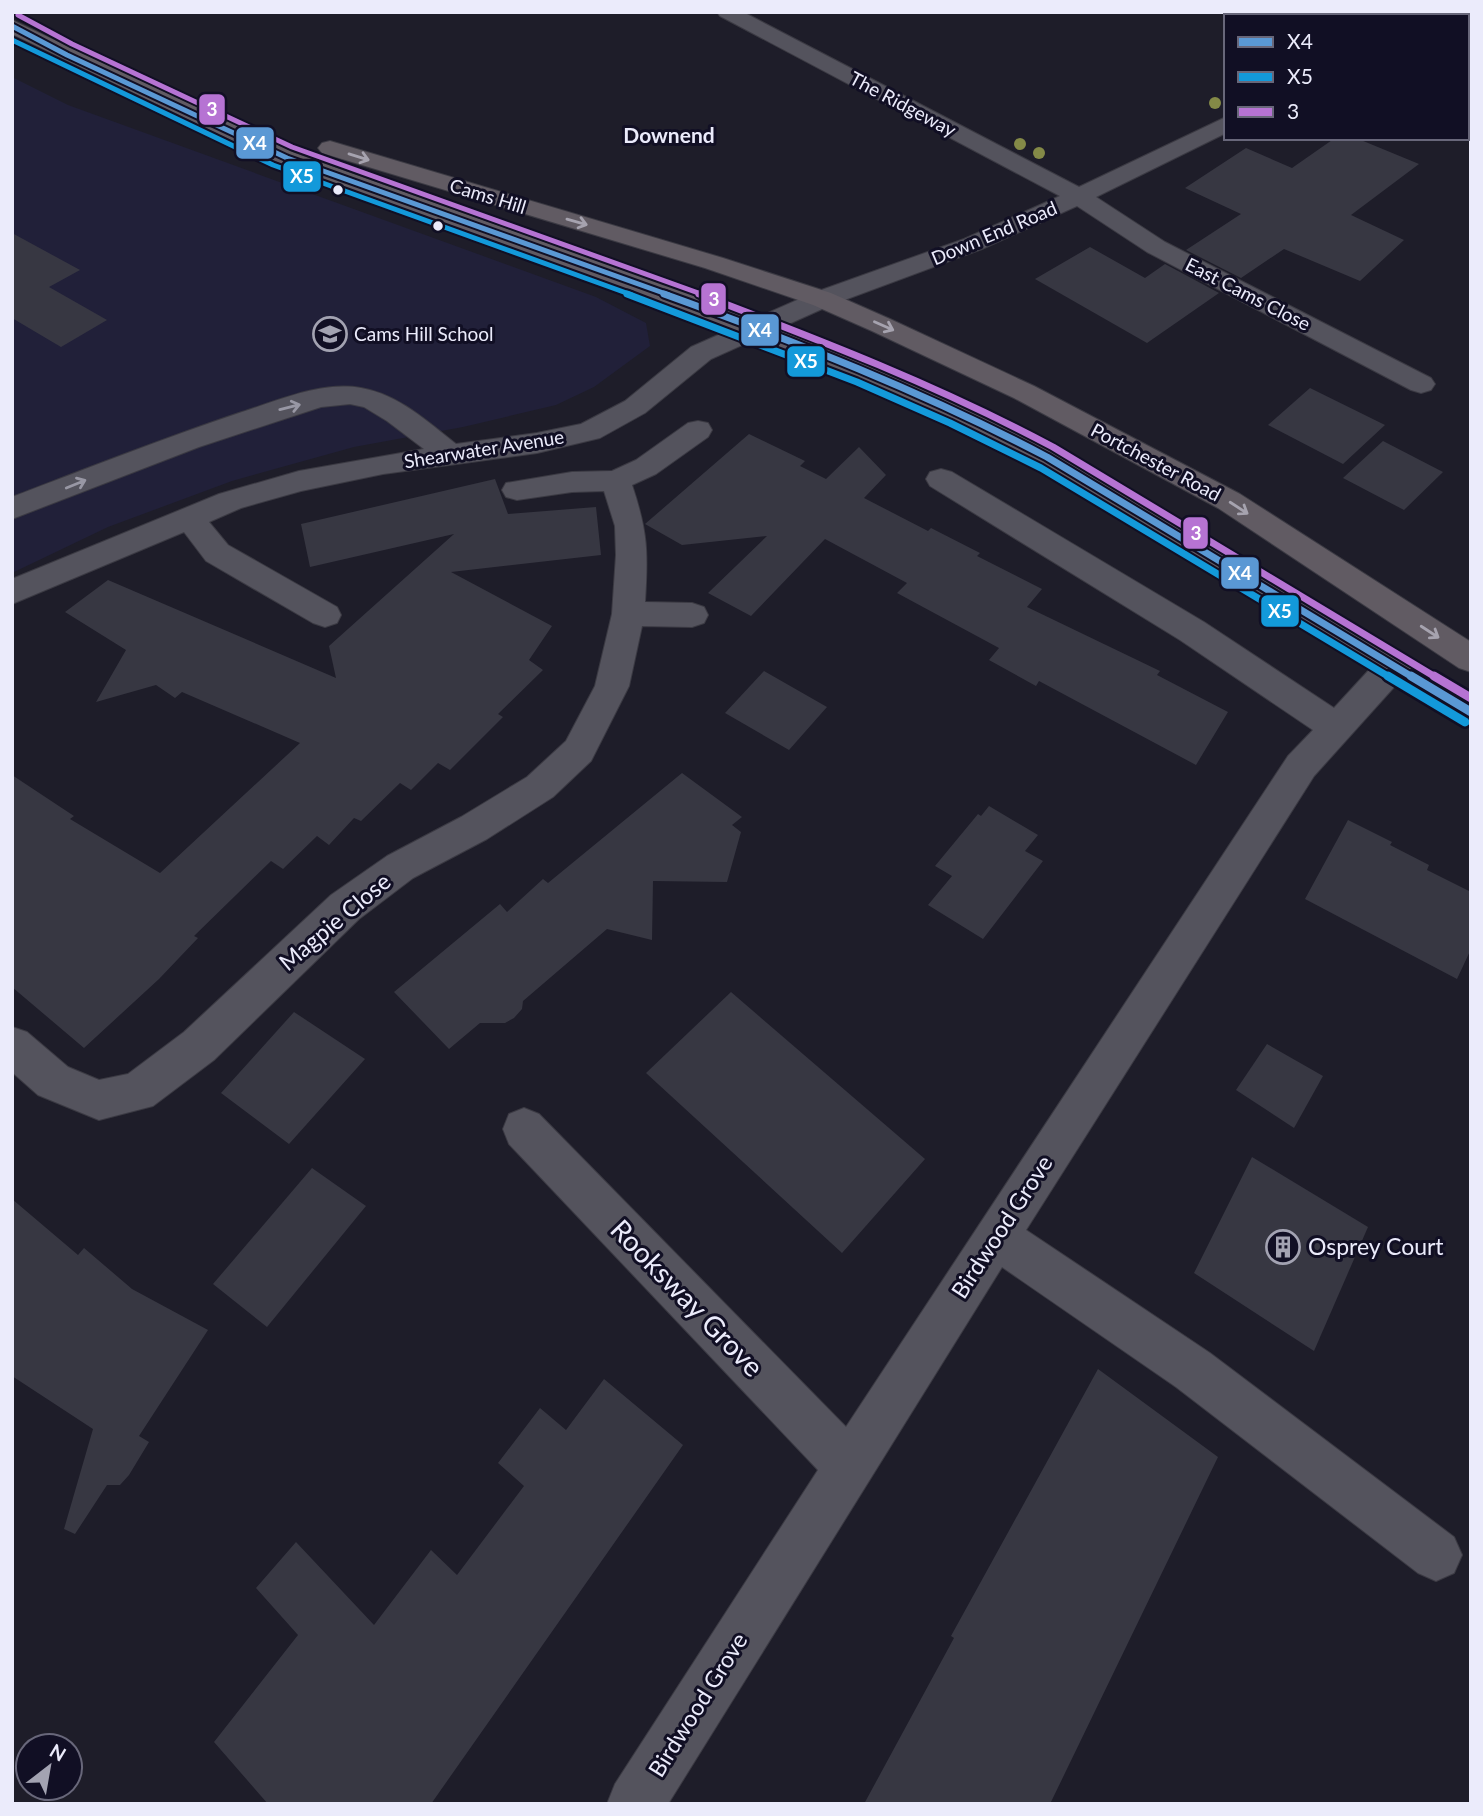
<svg xmlns="http://www.w3.org/2000/svg" width="1483" height="1816" viewBox="0 0 1483 1816" font-family="Lato,sans-serif">
	<style>
		.built { fill: #212039 }
		.building { fill: #373742 }
		.lines { fill: none; stroke-linecap: round; stroke-linejoin: round }
		.minor-casing { stroke: #3b3a43; stroke-width: 2 }
		.major-casing { stroke: #3b3a43; stroke-width: 2 }
		.minor { fill: #54535d; fill-rule: evenodd }
		.major { fill: #615b63; fill-rule: evenodd }
		.bus-1-far2-casing { stroke: #110f24; stroke-width: 9 }
		.bus-1-far1-casing { stroke: #110f24; stroke-width: 11 }
		.bus-1-casing { stroke: #110f24; stroke-width: 14 }
		.bus-2-far2-casing { stroke: #110f24; stroke-width: 9 }
		.bus-2-far1-casing { stroke: #110f24; stroke-width: 11 }
		.bus-2-casing { stroke: #110f24; stroke-width: 14 }
		.bus-3-far2-casing { stroke: #110f24; stroke-width: 9 }
		.bus-3-far1-casing { stroke: #110f24; stroke-width: 11 }
		.bus-3-casing { stroke: #110f24; stroke-width: 14 }
		.bus-1-far2 { stroke: #5a98d4; stroke-width: 5 }
		.bus-1-far1 { stroke: #5a98d4; stroke-width: 7 }
		.bus-1 { stroke: #5a98d4; stroke-width: 9 }
		.bus-2-far2 { stroke: #1399da; stroke-width: 5 }
		.bus-2-far1 { stroke: #1399da; stroke-width: 7 }
		.bus-2 { stroke: #1399da; stroke-width: 9 }
		.bus-3-far2 { stroke: #b673d3; stroke-width: 5 }
		.bus-3-far1 { stroke: #b673d3; stroke-width: 7 }
		.bus-3 { stroke: #b673d3; stroke-width: 9 }
		.tree { fill: #848a47 }
		.oneway { stroke: #a6a3af }
		.oneway2 { stroke: #9897a4 }
		.bus-dot { fill: #ebebfb; stroke: #110f24; stroke-width: 2.5 }
		.labels { text-anchor: middle; stroke-width: 6; stroke-linejoin: round; paint-order: stroke }
		.far-street-label { font-size: 19px; fill: #ebebfb; stroke: #110f24 }
		.far-poi-label { font-size: 19px; fill: #ebebfb; stroke: #110f24; text-anchor: start }
		.far-neighbourhood-label { font-size: 21px; font-weight: bold; fill: #ebebfb; stroke: #110f24 }
		.street-label { font-size: 23px; fill: #ebebfb; stroke: #110f24 }
		.poi-label { font-size: 23px; fill: #ebebfb; stroke: #110f24; text-anchor: start }
		.near-street-label { font-size: 28px; fill: #ebebfb; stroke: #110f24 }
		.line-badge { stroke: #110f24; stroke-width: 2.5 }
		.badge-label { font-size: 19px; text-anchor: middle; font-weight: bold; fill: #fff }
	</style>
	<rect width="100%" height="100%" fill="#1e1d29"/>
	<!-- built -->
	<polygon class="built" points="12,77 68,105 596,297 646,323 650,346 594,387 556,405 463,427 354,447 232,481 108,527 12,573"/>
	<!-- building -->
	<g class="building">
		<polygon points="1335,138 1356,138 1419,164 1351,215 1404,240 1360,281 1284,249 1241,278 1186,250 1241,214 1185,188 1246,148 1292,168"/>
		<polygon points="12,233 80,270 49,287 107,320 61,347 12,318"/>
		<polygon points="1090,247 1145,278 1165,264 1219,293 1147,343 1035,279"/>
		<polygon points="1310,388 1385,425 1343,464 1268,425"/>
		<polygon points="749,434 805,461 800,466 826,479 859,447 886,475 864,498 928,531 931,528 980,553 977,556 1042,589 1027,607 1160,671 1157,675 1228,712 1196,765 1039,681 1036,686 989,660 999,648 897,593 907,583 825,539 751,616 708,593 767,536 682,545 645,524"/>
		<polygon points="1383,441 1443,472 1404,510 1343,478"/>
		<polygon points="495,479 508,514 596,507 601,555 451,572 552,626 529,660 543,670 498,714 503,717 450,770 438,763 411,790 400,783 361,821 354,818 329,845 317,836 283,869 271,861 194,936 198,938 159,979 84,1048 12,987 12,775 74,816 70,819 160,873 300,743 182,692 175,698 156,685 96,702 126,650 65,612 108,580 336,678 329,646 454,534 310,567 301,524"/>
		<polygon points="764,671 827,707 789,750 725,713"/>
		<polygon points="682,773 742,817 732,825 741,832 727,882 653,881 652,940 607,929 523,1001 522,1009 514,1018 505,1023 480,1023 449,1049 394,992 500,904 507,912 543,879 548,883"/>
		<polygon points="989,806 1038,835 1025,851 1043,861 983,939 928,905 952,876 935,866 978,814 981,816"/>
		<polygon points="1348,820 1392,842 1390,845 1429,865 1427,870 1471,892 1471,949 1457,979 1305,899"/>
		<polygon points="731,992 925,1159 842,1253 646,1073"/>
		<polygon points="294,1012 365,1059 289,1144 221,1093"/>
		<polygon points="1267,1044 1323,1076 1294,1128 1236,1090"/>
		<polygon points="1252,1157 1368,1227 1314,1351 1194,1273"/>
		<polygon points="312,1168 366,1206 267,1327 213,1284"/>
		<polygon points="12,1199 78,1255 84,1248 132,1289 208,1330 139,1436 149,1442 129,1475 120,1485 107,1485 75,1534 64,1529 93,1429 12,1376"/>
		<polygon points="1098,1369 1218,1457 1050,1804 864,1804 954,1638 951,1636"/>
		<polygon points="604,1379 683,1445 431,1804 268,1804 214,1742 298,1635 256,1588 296,1542 374,1625 431,1550 457,1575 524,1486 498,1463 540,1408 566,1430"/>
	</g>
	<g class="lines">
		<!-- minor casing -->
		<g class="minor-casing">
			<g id="minor">
				<path d="M717,12H743L1079,187L1226,117V133L1096,197L1165,242L1431,378L1435,384L1431,390L1421,393L1411,390L1147,252L1077,206L982,249L831,305L711,359L645,413L600,438L537,453L383,474L301,491L241,508L209,522L228,545L337,607L341,615L337,623L325,627L313,623L206,561L184,532L12,604V579L219,494L299,471L424,449L387,421L364,407L350,404L321,407L199,447L12,519V497C88,468 164,438 242,412C279,400 322,381 361,388C398,394 428,422 456,444L537,433L581,424L625,401L691,347L813,293L964,239L1060,196L720,16Z"/>
				<polygon points="1425,12 1449,12 1447,16 1423,16"/>
				<path d="M698,421L708,423L712,430L708,437L656,474L632,485C648,533 648,553 645,602L692,603L704,607L708,615L704,623L692,627L642,626L629,686L591,761L553,797L487,839L413,878L359,919L214,1060L153,1106L99,1120L38,1095L12,1072V1027L27,1032L68,1067L99,1080L128,1074L184,1032L331,895L387,856L461,817L527,777L566,741L595,686L612,614L616,555L615,526L604,491L572,492L517,500L506,497L502,490L506,483L572,472L612,471L636,460L688,423Z"/>
				<polygon points="941,469 952,472 1204,622 1334,708 1380,658 1392,654 1404,658 1409,667 1404,676 1314,776 1026,1230 1210,1353 1454,1537 1462,1555 1454,1573 1436,1581 1418,1573 1176,1387 1002,1267 668,1804 607,1804 615,1784 818,1470 509,1144 503,1129 509,1114 524,1108 539,1114 846,1427 1288,756 1313,730 1180,640 930,486 926,479 930,472"/>
			</g>
		</g>
		<!-- major casing -->
		<g class="major-casing">
			<g id="major">
				<polygon points="12,20 295,153 682,291 854,356 994,417 1057,450 1471,695 1471,725 1459,721 1037,464 974,431 834,368 664,303 279,163 12,34"/>
				<polygon points="330,141 723,258 831,293 890,319 1034,386 1240,494 1471,642 1471,672 1459,668 1218,508 1014,398 872,331 813,305 705,268 322,153 318,148 322,143"/>
			</g>
		</g>
		<!-- minor -->
		<use href="#minor" class="minor"/>
		<!-- major -->
		<use href="#major" class="major"/>
		<!-- bus-1-far2 casing -->
		<g class="bus-1-far2-casing">
			<polyline id="bus-1-far2" points="12,26 67,55 287,158 669,295"/>
		</g>
		<!-- bus-1-far1 casing -->
		<g class="bus-1-far1-casing">
			<path id="bus-1-far1" d="M664,294C794,341 924,392 1047,457L1414,678"/>
		</g>
		<!-- bus-1 casing -->
		<g class="bus-1-casing">
			<polyline id="bus-1" points="1411,676 1471,712"/>
		</g>
		<!-- bus-2-far2 casing -->
		<g class="bus-2-far2-casing">
			<polyline id="bus-2-far2" points="12,40 273,165 632,295"/>
		</g>
		<!-- bus-2-far1 casing -->
		<g class="bus-2-far1-casing">
			<polyline id="bus-2-far1" points="627,294 857,382 950,423 1041,468 1391,678"/>
		</g>
		<!-- bus-2 casing -->
		<g class="bus-2-casing">
			<polyline id="bus-2" points="1388,676 1465,722"/>
		</g>
		<!-- bus-3-far2 casing -->
		<g class="bus-3-far2-casing">
			<polyline id="bus-3-far2" points="18,15 72,44 292,147 704,295"/>
		</g>
		<!-- bus-3-far1 casing -->
		<g class="bus-3-far1-casing">
			<path id="bus-3-far1" d="M699,294C820,340 939,386 1053,447L1437,678"/>
		</g>
		<!-- bus-3 casing -->
		<g class="bus-3-casing">
			<polyline id="bus-3" points="1434,676 1471,698"/>
		</g>
		<!-- bus-1-far2 -->
		<use href="#bus-1-far2" class="bus-1-far2"/>
		<!-- bus-1-far1 -->
		<use href="#bus-1-far1" class="bus-1-far1"/>
		<!-- bus-1 -->
		<use href="#bus-1" class="bus-1"/>
		<!-- bus-2-far2 -->
		<use href="#bus-2-far2" class="bus-2-far2"/>
		<!-- bus-2-far1 -->
		<use href="#bus-2-far1" class="bus-2-far1"/>
		<!-- bus-2 -->
		<use href="#bus-2" class="bus-2"/>
		<!-- bus-3-far2 -->
		<use href="#bus-3-far2" class="bus-3-far2"/>
		<!-- bus-3-far1 -->
		<use href="#bus-3-far1" class="bus-3-far1"/>
		<!-- bus-3 -->
		<use href="#bus-3" class="bus-3"/>
	</g>
	<!-- trees -->
	<g class="tree">
		<circle cx="1215" cy="103" r="6"/>
		<circle cx="1020" cy="144" r="6"/>
		<circle cx="1039" cy="153" r="6"/>
	</g>
	<!-- one-way arrows -->
	<defs><path id="oneway-shaft" d="M-6 0H5M1.5-3L5.5 0L1.5 3" fill="none" stroke-width="1.6" stroke-linecap="round" stroke-linejoin="round" transform="scale(1.75)"/></defs>
	<g class="oneway">
		<use href="#oneway-shaft" transform="translate(359 157) rotate(17)"/>
		<use href="#oneway-shaft" transform="translate(577 222) rotate(16)"/>
		<use href="#oneway-shaft" transform="translate(884 326) rotate(24)"/>
		<use href="#oneway-shaft" transform="translate(1239 508) rotate(33)"/>
		<use href="#oneway-shaft" transform="translate(1430 632) rotate(33)"/>
	</g>
	<g class="oneway2">
		<use href="#oneway-shaft" transform="translate(290 407) rotate(-14)"/>
		<use href="#oneway-shaft" transform="translate(76 484) rotate(-22)"/>
	</g>
	<!-- icons -->
	<defs>
		<g id="school-ring" transform="scale(1.75)"><circle r="9.5" fill="#110f24" stroke="#a3a3b2" stroke-width="1.5"/><path d="M0-5L7-2L0 1L-7-2ZM-4 1L0 2.5L4 1V4Q0 6-4 4Z" fill="#a3a3b2"/></g>
		<g id="building-ring" transform="scale(1.75)"><circle r="9.5" fill="#110f24" stroke="#a3a3b2" stroke-width="1.5"/><path d="M-4-6H4V6H1V3H-1V6H-4ZM-2.5-4.3h1.7v1.8h-1.7ZM.8-4.3h1.7v1.8H.8ZM-2.5-1h1.7V.8h-1.7ZM.8-1h1.7V.8H.8Z" fill="#a3a3b2"/></g>
	</defs>
	<g fill-rule="evenodd">
		<use href="#school-ring" x="330" y="334"/>
		<use href="#building-ring" x="1283" y="1247"/>
	</g>
	<!-- markers -->
	<g class="bus-dot">
		<circle cx="338" cy="190" r="6"/>
		<circle cx="438" cy="226" r="6"/>
	</g>
	<g class="labels">
		<!-- far-street labels -->
		<g class="far-street-label">
			<text transform="translate(903 104) rotate(28)" y="7">The Ridgeway</text>
			<text transform="translate(488 196) rotate(17)" y="7">Cams Hill</text>
			<text transform="translate(994 233) rotate(-23)" y="7">Down End Road</text>
			<text transform="translate(1248 294) rotate(27)" y="7">East Cams Close</text>
			<text transform="translate(484 449) rotate(-9)" y="7">Shearwater Avenue</text>
			<text transform="translate(1156 462) rotate(28)" y="7">Portchester Road</text>
		</g>
		<!-- far-poi labels -->
		<g class="far-poi-label">
			<text x="354" y="341">Cams Hill School</text>
		</g>
		<!-- far-neighbourhood labels -->
		<g class="far-neighbourhood-label">
			<text x="669" y="143">Downend</text>
		</g>
		<!-- street labels -->
		<g class="street-label">
			<text transform="translate(335 922) rotate(-40)" y="8">Magpie Close</text>
			<text transform="translate(1002 1227) rotate(-57)" y="8">Birdwood Grove</text>
			<text transform="translate(698 1705) rotate(-58)" y="8">Birdwood Grove</text>
		</g>
		<!-- poi labels -->
		<g class="poi-label">
			<text x="1308" y="1255">Osprey Court</text>
		</g>
		<!-- near-street labels -->
		<g class="near-street-label">
			<text transform="translate(687 1298) rotate(46)" y="10">Rooksway Grove</text>
		</g>
	</g>
	<g class="line-badge">
		<rect x="198" y="93" width="28" height="33" rx="7" fill="#b673d3"/>
		<rect x="235" y="126" width="40" height="34" rx="7" fill="#5a98d4"/>
		<rect x="282" y="160" width="40" height="33" rx="7" fill="#1399da"/>
		<rect x="700" y="282" width="27" height="34" rx="7" fill="#b673d3"/>
		<rect x="740" y="313" width="40" height="34" rx="7" fill="#5a98d4"/>
		<rect x="786" y="345" width="40" height="33" rx="7" fill="#1399da"/>
		<rect x="1182" y="516" width="27" height="34" rx="7" fill="#b673d3"/>
		<rect x="1220" y="556" width="40" height="34" rx="7" fill="#5a98d4"/>
		<rect x="1260" y="594" width="40" height="34" rx="7" fill="#1399da"/>
	</g>
	<g class="badge-label">
		<text x="212" y="116">3</text>
		<text x="255" y="150">X4</text>
		<text x="302" y="183">X5</text>
		<text x="714" y="306">3</text>
		<text x="760" y="337">X4</text>
		<text x="806" y="368">X5</text>
		<text x="1196" y="540">3</text>
		<text x="1240" y="580">X4</text>
		<text x="1280" y="618">X5</text>
	</g>
	<!-- border -->
	<rect width="1483" height="1816" fill="none" stroke="#ebebfb" stroke-width="28"/>
	<!-- legend -->
	<rect x="1224" y="14" width="245" height="126" fill="#110f24" stroke="#68677a" stroke-width="2"/>
	<rect x="1238" y="37" width="35" height="10" fill="#5a98d4" stroke="#68677a" stroke-width="2"/>
	<text x="1287" y="49" font-size="21" fill="#ebebfb">X4</text>
	<rect x="1238" y="72" width="35" height="10" fill="#1399da" stroke="#68677a" stroke-width="2"/>
	<text x="1287" y="84" font-size="21" fill="#ebebfb">X5</text>
	<rect x="1238" y="107" width="35" height="10" fill="#b673d3" stroke="#68677a" stroke-width="2"/>
	<text x="1287" y="119" font-size="21" fill="#ebebfb">3</text>
	<!-- north arrow -->
	<g transform="translate(49 1767) rotate(31)"><circle r="33" fill="#110f24" stroke="#68677a" stroke-width="2"/>
	<path d="M0-5L12 26L0 18L-12 26Z" fill="#a3a3b2"/>
	<text y="-10" font-size="19" font-weight="bold" text-anchor="middle" fill="#ebebfb">N</text>
	</g>
</svg>
